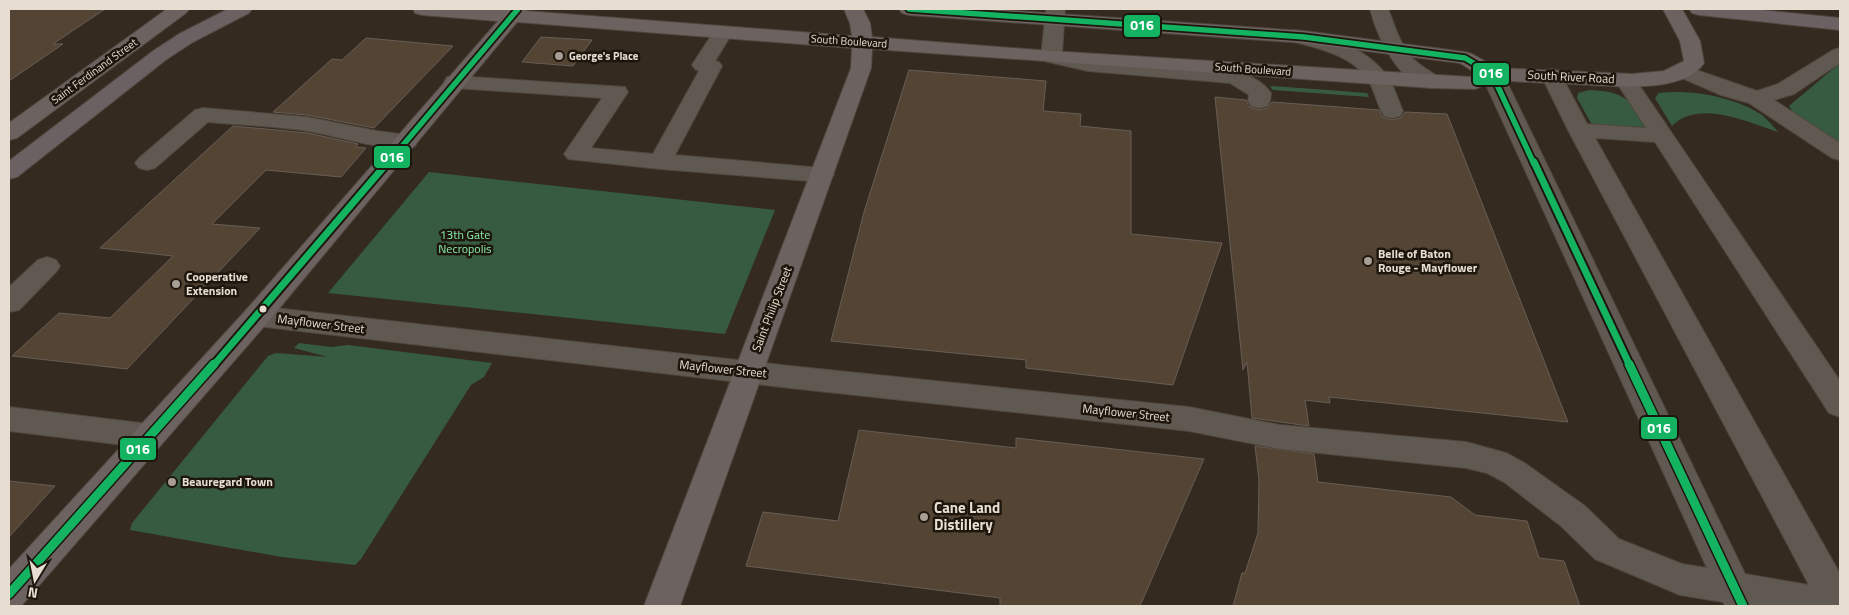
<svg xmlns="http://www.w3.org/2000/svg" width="1849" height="615" viewBox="0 0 1849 615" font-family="'Titillium Web',sans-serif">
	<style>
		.green { fill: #365b40 }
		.building { fill: #544434; stroke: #675e56 }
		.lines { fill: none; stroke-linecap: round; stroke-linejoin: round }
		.minor-casing { stroke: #50473e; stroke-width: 2 }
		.major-casing { stroke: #50473e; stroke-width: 2 }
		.highway-casing { stroke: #50473e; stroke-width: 2 }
		.minor { fill: #605951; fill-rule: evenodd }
		.major { fill: #6c6361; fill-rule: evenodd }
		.highway { fill: #6b6162; fill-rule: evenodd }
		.bus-1-far2-casing { stroke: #1d160d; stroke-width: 9 }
		.bus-1-far1-casing { stroke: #1d160d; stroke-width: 11 }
		.bus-1-casing { stroke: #1d160d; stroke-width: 12 }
		.bus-1-far2 { stroke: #13b361; stroke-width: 5.5 }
		.bus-1-far1 { stroke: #13b361; stroke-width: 7 }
		.bus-1 { stroke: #13b361; stroke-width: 9 }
		.poi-dot { fill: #a89e93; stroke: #1d160d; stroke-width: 2 }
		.bus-dot { fill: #e7ddd1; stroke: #1d160d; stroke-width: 2 }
		.labels { text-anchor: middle; stroke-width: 5; stroke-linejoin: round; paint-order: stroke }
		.far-street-label { font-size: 11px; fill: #e7ddd1; stroke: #1d160d }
		.far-poi-label { font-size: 11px; font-weight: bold; fill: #e7ddd1; stroke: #1d160d; text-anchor: start }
		.street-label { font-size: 12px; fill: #e7ddd1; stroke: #1d160d }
		.park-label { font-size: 12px; fill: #8ea; stroke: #1d160d }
		.poi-label { font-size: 12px; font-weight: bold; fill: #e7ddd1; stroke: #1d160d; text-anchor: start }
		.near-poi-label { font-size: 15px; font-weight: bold; fill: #e7ddd1; stroke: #1d160d; text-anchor: start }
		.line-badge { stroke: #1d160d; stroke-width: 2 }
		.badge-label { font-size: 14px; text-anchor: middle; font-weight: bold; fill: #fff }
	</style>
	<rect width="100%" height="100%" fill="#342a20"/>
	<!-- green -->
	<g class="green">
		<polygon points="1840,63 1840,144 1793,112 1789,106"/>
		<polygon points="1273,86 1367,93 1369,97 1273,90 1270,87"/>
		<path d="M1589,90C1619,91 1633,97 1644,127L1598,125L1591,123L1577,98L1578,93Z"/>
		<path d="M1659,93C1691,89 1735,97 1762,115C1768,120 1773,126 1778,132C1747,122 1699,99 1672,126L1655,98Z"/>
		<polygon points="429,172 775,210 725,334 328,293"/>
		<polygon points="299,343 331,347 348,345 492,363 484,377 471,385 361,559 355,565 282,557 130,530 132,523 268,356 276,353 328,357 294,348"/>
	</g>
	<!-- building -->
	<g class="building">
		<polygon points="9,9 105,9 53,44 63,44 9,81"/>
		<polygon points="541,37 592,40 573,66 522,62"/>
		<polygon points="366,38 453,46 374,128 307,115 273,112 332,59 342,60"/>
		<polygon points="909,70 1046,81 1043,111 1081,114 1080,126 1131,131 1131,234 1222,243 1173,385 1026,368 1026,360 831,341 864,212"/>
		<polygon points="1215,97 1246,100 1249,107 1259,110 1267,108 1272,102 1379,110 1382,117 1392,120 1400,118 1405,112 1447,114 1568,422 1329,397 1330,403 1305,400 1309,426 1252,418 1247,362 1243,370"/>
		<polygon points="233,126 308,133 358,144 356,147 366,148 341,177 266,170 212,224 260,228 127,369 12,356 59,313 110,318 173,256 100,248"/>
		<polygon points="859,430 1016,448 1016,438 1204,459 1140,606 1000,606 1000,598 746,566 763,512 838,521"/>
		<polygon points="1255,446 1314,454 1318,482 1451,497 1475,515 1527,521 1539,558 1564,561 1580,606 1233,606 1242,573 1245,573 1258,533 1259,480"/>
		<polygon points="9,481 55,486 9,537"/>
	</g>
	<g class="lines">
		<!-- minor casing -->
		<g class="minor-casing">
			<g id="minor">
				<path d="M1046,9H1065L1062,53L1088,59L1234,71C1248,74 1262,81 1271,93L1270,101L1267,106L1259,108L1251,106L1248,101L1249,95L1230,83L1088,71L1044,61L1041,57Z"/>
				<path d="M1370,9H1388C1396,28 1401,50 1418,63C1426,70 1437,74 1443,82L1440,87C1403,96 1377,36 1370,9Z"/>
				<polygon points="723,26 730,28 733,32 715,61 719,62 722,66 675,155 822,168 830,170 834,175 830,180 822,182 660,169 568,159 564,154 602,98 455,88 447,87 444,82 447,77 455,76 625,87 628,92 591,148 653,154 699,71 695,69 692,65 716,28"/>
				<path d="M1295,30C1330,39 1368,46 1389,79C1395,89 1398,100 1403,111L1400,116L1392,118L1384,116C1377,105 1375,91 1368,80C1352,54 1315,48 1288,40L1285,36L1288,32Z"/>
				<polygon points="1840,48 1840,63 1794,94 1774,100 1840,143 1840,160 1832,158 1749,103 1721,95 1675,75 1672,71 1675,67 1682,65 1757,91 1778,84 1833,50"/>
				<polygon points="1492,68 1499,70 1503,74 1745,574 1809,585 1568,130 1541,75 1545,71 1552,69 1559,71 1587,124 1646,128 1615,80 1619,76 1626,74 1633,76 1840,381 1840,417 1829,413 1655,142 1595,138 1840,574 1840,606 1725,606 1723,602 1680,595 1595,559 1561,526 1504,482 1487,473 1466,468 1280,449 1189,431 790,388 257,326 247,323 243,316 247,309 257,306 790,366 1189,407 1280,425 1466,442 1506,453 1526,464 1585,506 1619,539 1682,564 1707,568 1481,74 1485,70"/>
				<path d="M203,108L307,117L377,131L415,136L418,141L415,146C387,153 338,136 308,131C276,126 241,125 208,122L155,168L147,170L139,168L135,163L139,158L195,110Z"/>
				<polygon points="47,257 56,260 60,266 56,272 19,310 9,312 9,287 38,260"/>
				<polygon points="9,407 149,424 160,427 165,436 160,445 149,448 9,431"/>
			</g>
		</g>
		<!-- major casing -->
		<g class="major-casing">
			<g id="major">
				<polygon points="167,9 189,9 186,13 17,138 9,140 9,123"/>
				<path d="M413,9H527L526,11L852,36L850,23L844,9H863L870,23L872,37L1051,51L1471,77L1477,74L1460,63L1304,43L909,15L902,13L899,9H987L1304,31L1465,52L1472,54L1497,68L1632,74L1664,71L1684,61L1680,41L1663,9H1682L1700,41L1704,63C1682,96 1607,85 1572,84C1547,83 1521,82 1496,80L1475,89L1432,88L872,49L871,68L680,606H644L851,68L852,48L517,22L267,323L22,605L9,606V569L247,309L498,21L422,15L415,13Z"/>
			</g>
		</g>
		<!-- highway casing -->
		<g class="highway-casing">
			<g id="highway">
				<polygon points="228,9 252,9 249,13 193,42 167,59 17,177 9,179 9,161 153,51 179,34"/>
				<polygon points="1689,9 1751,9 1840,18 1840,30 1699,15 1692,13"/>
			</g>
		</g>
		<!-- minor -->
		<use href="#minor" class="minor"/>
		<!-- major -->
		<use href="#major" class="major"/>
		<!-- highway -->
		<use href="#highway" class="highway"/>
		<!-- bus-1-far2 casing -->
		<g class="bus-1-far2-casing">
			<g id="bus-1-far2">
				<polyline points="909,9 1304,37 1465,58 1492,74 1534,164"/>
				<polyline points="387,164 518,9"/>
			</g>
		</g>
		<!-- bus-1-far1 casing -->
		<g class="bus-1-far1-casing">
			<g id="bus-1-far1">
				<polyline points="1534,162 1630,366"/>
				<polyline points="213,366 388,162"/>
			</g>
		</g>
		<!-- bus-1 casing -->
		<g class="bus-1-casing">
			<g id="bus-1">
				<polyline points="1629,364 1743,606"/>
				<polyline points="9,594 214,364"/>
			</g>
		</g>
		<!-- bus-1-far2 -->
		<use href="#bus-1-far2" class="bus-1-far2"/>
		<!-- bus-1-far1 -->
		<use href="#bus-1-far1" class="bus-1-far1"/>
		<!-- bus-1 -->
		<use href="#bus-1" class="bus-1"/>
	</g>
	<!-- markers -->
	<g class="poi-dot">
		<circle cx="559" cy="56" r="5"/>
		<circle cx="1368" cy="261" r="5"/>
		<circle cx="176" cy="284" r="5"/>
		<circle cx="172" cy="482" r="5"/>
		<circle cx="924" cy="517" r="5"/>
	</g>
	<circle class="bus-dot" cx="263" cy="309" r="4.5"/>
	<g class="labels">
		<!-- far-street labels -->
		<g class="far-street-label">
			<text transform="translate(849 41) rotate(4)" y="4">South Boulevard</text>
			<text transform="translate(1253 69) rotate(4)" y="4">South Boulevard</text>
			<text transform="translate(94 71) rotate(-36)" y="4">Saint Ferdinand Street</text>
		</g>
		<!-- far-poi labels -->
		<g class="far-poi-label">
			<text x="569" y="60">George's Place</text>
		</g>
		<!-- street labels -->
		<g class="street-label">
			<text transform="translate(1571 77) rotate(3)" y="4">South River Road</text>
			<text transform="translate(772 309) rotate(-69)" y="4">Saint Philip Street</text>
			<text transform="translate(321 324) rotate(7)" y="4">Mayflower Street</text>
			<text transform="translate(723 369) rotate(6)" y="4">Mayflower Street</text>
			<text transform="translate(1126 413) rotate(6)" y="4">Mayflower Street</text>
		</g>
		<!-- park labels -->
		<g class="park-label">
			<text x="465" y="239">13th Gate<tspan x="465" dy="14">Necropolis</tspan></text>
		</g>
		<!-- poi labels -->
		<g class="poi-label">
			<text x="1378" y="258">Belle of Baton<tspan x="1378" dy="14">Rouge - Mayflower</tspan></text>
			<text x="186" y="281">Cooperative<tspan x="186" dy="14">Extension</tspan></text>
			<text x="182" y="486">Beauregard Town</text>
		</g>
		<!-- near-poi labels -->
		<g class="near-poi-label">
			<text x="934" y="513">Cane Land<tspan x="934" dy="17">Distillery</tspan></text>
		</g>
	</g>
	<g class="line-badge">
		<rect x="1123" y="14" width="38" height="24" rx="5" fill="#13b361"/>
		<rect x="1472" y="62" width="38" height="24" rx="5" fill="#13b361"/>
		<rect x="373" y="145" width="38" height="24" rx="5" fill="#13b361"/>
		<rect x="1640" y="416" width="38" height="24" rx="5" fill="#13b361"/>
		<rect x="119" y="437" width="38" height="24" rx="5" fill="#13b361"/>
	</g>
	<g class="badge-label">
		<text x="1142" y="30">016</text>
		<text x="1491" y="78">016</text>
		<text x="392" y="162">016</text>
		<text x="1659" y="433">016</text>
		<text x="138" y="454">016</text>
	</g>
	<!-- border -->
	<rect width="1849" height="615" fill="none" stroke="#e7ddd1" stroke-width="20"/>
	<!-- north arrow -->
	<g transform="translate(35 580) rotate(190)" stroke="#1d160d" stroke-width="4" paint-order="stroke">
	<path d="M0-4L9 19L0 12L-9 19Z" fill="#e7ddd1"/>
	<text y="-8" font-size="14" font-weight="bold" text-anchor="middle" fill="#e7ddd1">N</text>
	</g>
</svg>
